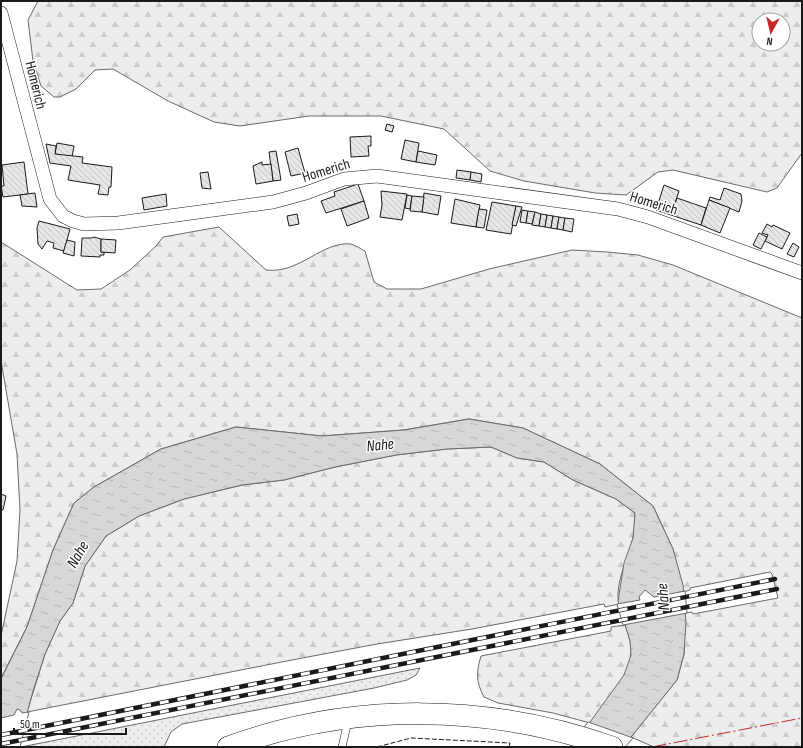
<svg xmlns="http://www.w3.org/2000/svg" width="803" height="748" viewBox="0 0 803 748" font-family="'Sofia Sans Condensed',sans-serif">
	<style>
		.grass { fill: url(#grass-dots); stroke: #6a6a6a }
		.forest { fill: url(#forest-firs); stroke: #6a6a6a; fill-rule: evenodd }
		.water { fill: url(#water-ripples); stroke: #6a6a6a }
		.pier { fill: #fff; stroke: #6a6a6a }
		.building { fill: url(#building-back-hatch); stroke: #1a1a1a }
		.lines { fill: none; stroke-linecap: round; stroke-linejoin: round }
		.service-casing { stroke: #1a1a1a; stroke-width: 8 }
		.minor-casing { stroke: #1a1a1a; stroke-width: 14 }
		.primary-casing { stroke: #1a1a1a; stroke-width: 22 }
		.service { stroke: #fff; stroke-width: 7 }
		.minor { stroke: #fff; stroke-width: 13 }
		.primary { stroke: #fff; stroke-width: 21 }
		.rail-casing { stroke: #1a1a1a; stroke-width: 4.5 }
		.rail { stroke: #fff; stroke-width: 3; stroke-dasharray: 9; stroke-linecap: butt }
		.fence { stroke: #1a1a1a; stroke-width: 1; stroke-dasharray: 5 2; stroke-linecap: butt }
		.power { stroke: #c62828; stroke-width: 1; stroke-dasharray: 14 3 2 3; stroke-linecap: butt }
		.labels { text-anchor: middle; stroke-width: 3; stroke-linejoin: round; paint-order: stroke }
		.street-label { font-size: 15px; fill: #1a1a1a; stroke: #fff }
		.water-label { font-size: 16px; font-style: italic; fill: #1a1a1a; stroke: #fff }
	</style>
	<defs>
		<pattern id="grass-dots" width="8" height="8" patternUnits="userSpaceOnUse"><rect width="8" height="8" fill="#ededed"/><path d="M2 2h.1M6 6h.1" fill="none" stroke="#cbcbcb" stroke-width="1.8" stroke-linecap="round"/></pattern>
		<pattern id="forest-firs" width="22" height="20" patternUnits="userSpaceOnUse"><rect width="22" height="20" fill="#ededed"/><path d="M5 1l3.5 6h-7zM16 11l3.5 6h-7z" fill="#cbcbcb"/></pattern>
		<pattern id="water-ripples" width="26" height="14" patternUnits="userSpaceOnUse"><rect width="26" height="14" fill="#d7d7d7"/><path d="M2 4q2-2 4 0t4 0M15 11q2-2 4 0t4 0" fill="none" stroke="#b8b8b8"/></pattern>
		<pattern id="building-back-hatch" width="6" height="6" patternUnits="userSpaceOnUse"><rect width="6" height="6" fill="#e6e6e6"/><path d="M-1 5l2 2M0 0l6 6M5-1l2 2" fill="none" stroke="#c5c5c5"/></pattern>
	</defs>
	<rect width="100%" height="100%" fill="#fff"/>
	<!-- grass -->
	<polygon class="grass" points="420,668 416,675 407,680 374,688 182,724 171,732 164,747 21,747"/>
	<!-- forest -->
	<g class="forest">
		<path d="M38,1H802V153L777,188L767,192L673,170L658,172L626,195L595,193L524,181L490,171L444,129L381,116H309L240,126L214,122L168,101L113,69L95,70L76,89L60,97H54L41,86L33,61L28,20ZM759,20H783V44H759Z"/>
		<path d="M219,227L266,270C300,274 322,241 351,244C355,245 361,249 365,251L374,282L387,289H421L489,269L572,250L607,252L638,255L673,265L802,318V747H654L631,737L677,680L684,654L685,613L692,612L693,614L778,598L772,574L770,572L690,588V590L683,592L673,549L653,506L600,464L523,428L469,419L404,430L322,436L236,427L161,449L94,487L74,503L53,550L27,627L1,678V636L17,561L20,510L17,454L1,361V242L77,290L101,289L130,270L156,246L163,237Z"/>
		<path d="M491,447L517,458L544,462L573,480L616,499L635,513C634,521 635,530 633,538C629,557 614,584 619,604L605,607L604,604L472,629L377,644L297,659L27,712L45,654L60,621L73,603L85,566L106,536L139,516L184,499L242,485L284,480L335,467L396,455L447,449Z"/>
		<path d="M625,625C628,634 632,644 631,655C629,676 603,706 590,723L553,713L498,703L484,697C476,682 476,673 481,656L611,631V627Z"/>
	</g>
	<!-- water -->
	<polygon class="water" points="469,419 523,428 600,464 653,506 673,549 683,585 686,622 684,654 677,680 623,747 572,747 624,675 631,655 630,641 618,601 624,563 633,538 635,513 616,499 573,480 544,462 517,458 491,447 447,449 396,455 335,467 284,480 242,485 184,499 139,516 106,536 85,566 73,603 60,621 45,654 33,691 18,747 1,747 1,679 27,627 53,550 74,503 94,487 161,449 236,427 322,436 404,430"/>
	<!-- pier -->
	<g class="pier">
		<polygon points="645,590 654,597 685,591 687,613 623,625 617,604 640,600 639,597"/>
		<polygon points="17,709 20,710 22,713 29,712 20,747 1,747 1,718 14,715"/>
		<polygon points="588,722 608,729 633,738 625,747 570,747"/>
	</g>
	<!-- building -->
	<g class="building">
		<polygon points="387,124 394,126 392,132 385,130"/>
		<polygon points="371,136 371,146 368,146 369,156 351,157 350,137"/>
		<polygon points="405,140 419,143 416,162 401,159"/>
		<polygon points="57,143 74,146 72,157 55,154"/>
		<polygon points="46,144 56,146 55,154 83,157 82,163 112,167 111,187 109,187 108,195 98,194 100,185 68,180 71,166 50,163"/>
		<polygon points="298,148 305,173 291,176 285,152"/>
		<polygon points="276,151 281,180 273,181 269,152"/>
		<polygon points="418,151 437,155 435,165 416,162"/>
		<polygon points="24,162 28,194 3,197 1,186 4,186 2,165"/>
		<polygon points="262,162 262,165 271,164 273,181 256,184 253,166"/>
		<polygon points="457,170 471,172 470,180 456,178"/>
		<polygon points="208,172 211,189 202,188 200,173"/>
		<polygon points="471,172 482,174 481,182 470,180"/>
		<polygon points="358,184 364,201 326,213 321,201 335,196 334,192"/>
		<polygon points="664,185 679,191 671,215 656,210"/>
		<polygon points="724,188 741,194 742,201 739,212 709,200 710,197 720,200"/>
		<polygon points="381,191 407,194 402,220 380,217 382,205"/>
		<polygon points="35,193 37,207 22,206 20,195"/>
		<polygon points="424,193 441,196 438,215 422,212"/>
		<polygon points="166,194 167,206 144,210 142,198"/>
		<polygon points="407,195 412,196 410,209 405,208"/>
		<polygon points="412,196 424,197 422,212 410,211"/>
		<polygon points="677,198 706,208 701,225 671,215"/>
		<polygon points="455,199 480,205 476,227 451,223"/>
		<polygon points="709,200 730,208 720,233 701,225"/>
		<polygon points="364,201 369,218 347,226 341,209"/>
		<polygon points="492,202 516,206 511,234 486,230"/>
		<polygon points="516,206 522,207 516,226 512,225"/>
		<polygon points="479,209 487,210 484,228 476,227"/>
		<polygon points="522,210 528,211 526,223 520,222"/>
		<polygon points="528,211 535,212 532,224 526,223"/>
		<polygon points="535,212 541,214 539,226 532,225"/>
		<polygon points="297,214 299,224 289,226 287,216"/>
		<polygon points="541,214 547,215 545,227 539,226"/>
		<polygon points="547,215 553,216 551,228 545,227"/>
		<polygon points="553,216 559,217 557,229 551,228"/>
		<polygon points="559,217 565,218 563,230 557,229"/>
		<polygon points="565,218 574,219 572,232 563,230"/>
		<polygon points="39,221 70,229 64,251 53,248 54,243 47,241 42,249 38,244 37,228"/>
		<polygon points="767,224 772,227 773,225 790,233 782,249 765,241 768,235 762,233"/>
		<polygon points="759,233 767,237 761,249 753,245"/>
		<polygon points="94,237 101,239 101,252 104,252 104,255 100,255 100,257 81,256 82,238 92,238"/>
		<polygon points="101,239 116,240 115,253 101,252"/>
		<polygon points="67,240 75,242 74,256 63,253"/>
		<polygon points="793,243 799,247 794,257 787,254"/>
		<polygon points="1,494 6,496 3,510 1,510"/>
	</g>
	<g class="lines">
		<!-- service casing -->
		<g class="service-casing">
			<polyline id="service" points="342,747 348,721"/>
		</g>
		<!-- minor casing -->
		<g class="minor-casing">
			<polyline id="minor" points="1,13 50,199 63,216 73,221 84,224 118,223 273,202 306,193 344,179 377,176 618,209 648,217 802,273"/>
		</g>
		<!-- primary casing -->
		<g class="primary-casing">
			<path id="primary" d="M228,747C352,702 488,703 612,747"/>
		</g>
		<!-- service -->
		<use href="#service" class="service"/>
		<!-- minor -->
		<use href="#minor" class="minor"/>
		<!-- primary -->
		<use href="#primary" class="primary"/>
		<!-- rail casing -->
		<g class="rail-casing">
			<g id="rail">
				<polyline points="1,735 775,579"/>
				<polyline points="1,744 777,589"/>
			</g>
		</g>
		<!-- rail -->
		<use href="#rail" class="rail"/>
		<!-- fence -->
		<polyline class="fence" points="377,747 411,738 510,743 509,747"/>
		<!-- power -->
		<polyline class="power" points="652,747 802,718"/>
	</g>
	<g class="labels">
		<!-- street labels -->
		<g class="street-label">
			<text transform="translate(36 85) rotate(76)" y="5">Homerich</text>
			<text transform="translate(326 170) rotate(-17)" y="5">Homerich</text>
			<text transform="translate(654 203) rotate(17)" y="5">Homerich</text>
		</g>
		<!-- water labels -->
		<g class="water-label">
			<text transform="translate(380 444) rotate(-6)" y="6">Nahe</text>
			<text transform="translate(77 554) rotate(-60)" y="6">Nahe</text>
			<text transform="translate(662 597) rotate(-94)" y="6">Nahe</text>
		</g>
	</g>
	<!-- border -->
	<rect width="803" height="748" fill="none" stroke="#1a1a1a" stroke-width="4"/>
	<!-- north arrow -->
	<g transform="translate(771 32) rotate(188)"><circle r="19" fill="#ffffff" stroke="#a3a3a3"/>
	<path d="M0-3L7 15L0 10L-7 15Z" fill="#c62828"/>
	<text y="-6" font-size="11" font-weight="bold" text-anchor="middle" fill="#1a1a1a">N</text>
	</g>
	<!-- scale -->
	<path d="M14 728v6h112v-6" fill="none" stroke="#1a1a1a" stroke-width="2"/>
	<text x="20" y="728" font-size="12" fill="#1a1a1a" stroke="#ffffff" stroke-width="3" paint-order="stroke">50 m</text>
</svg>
